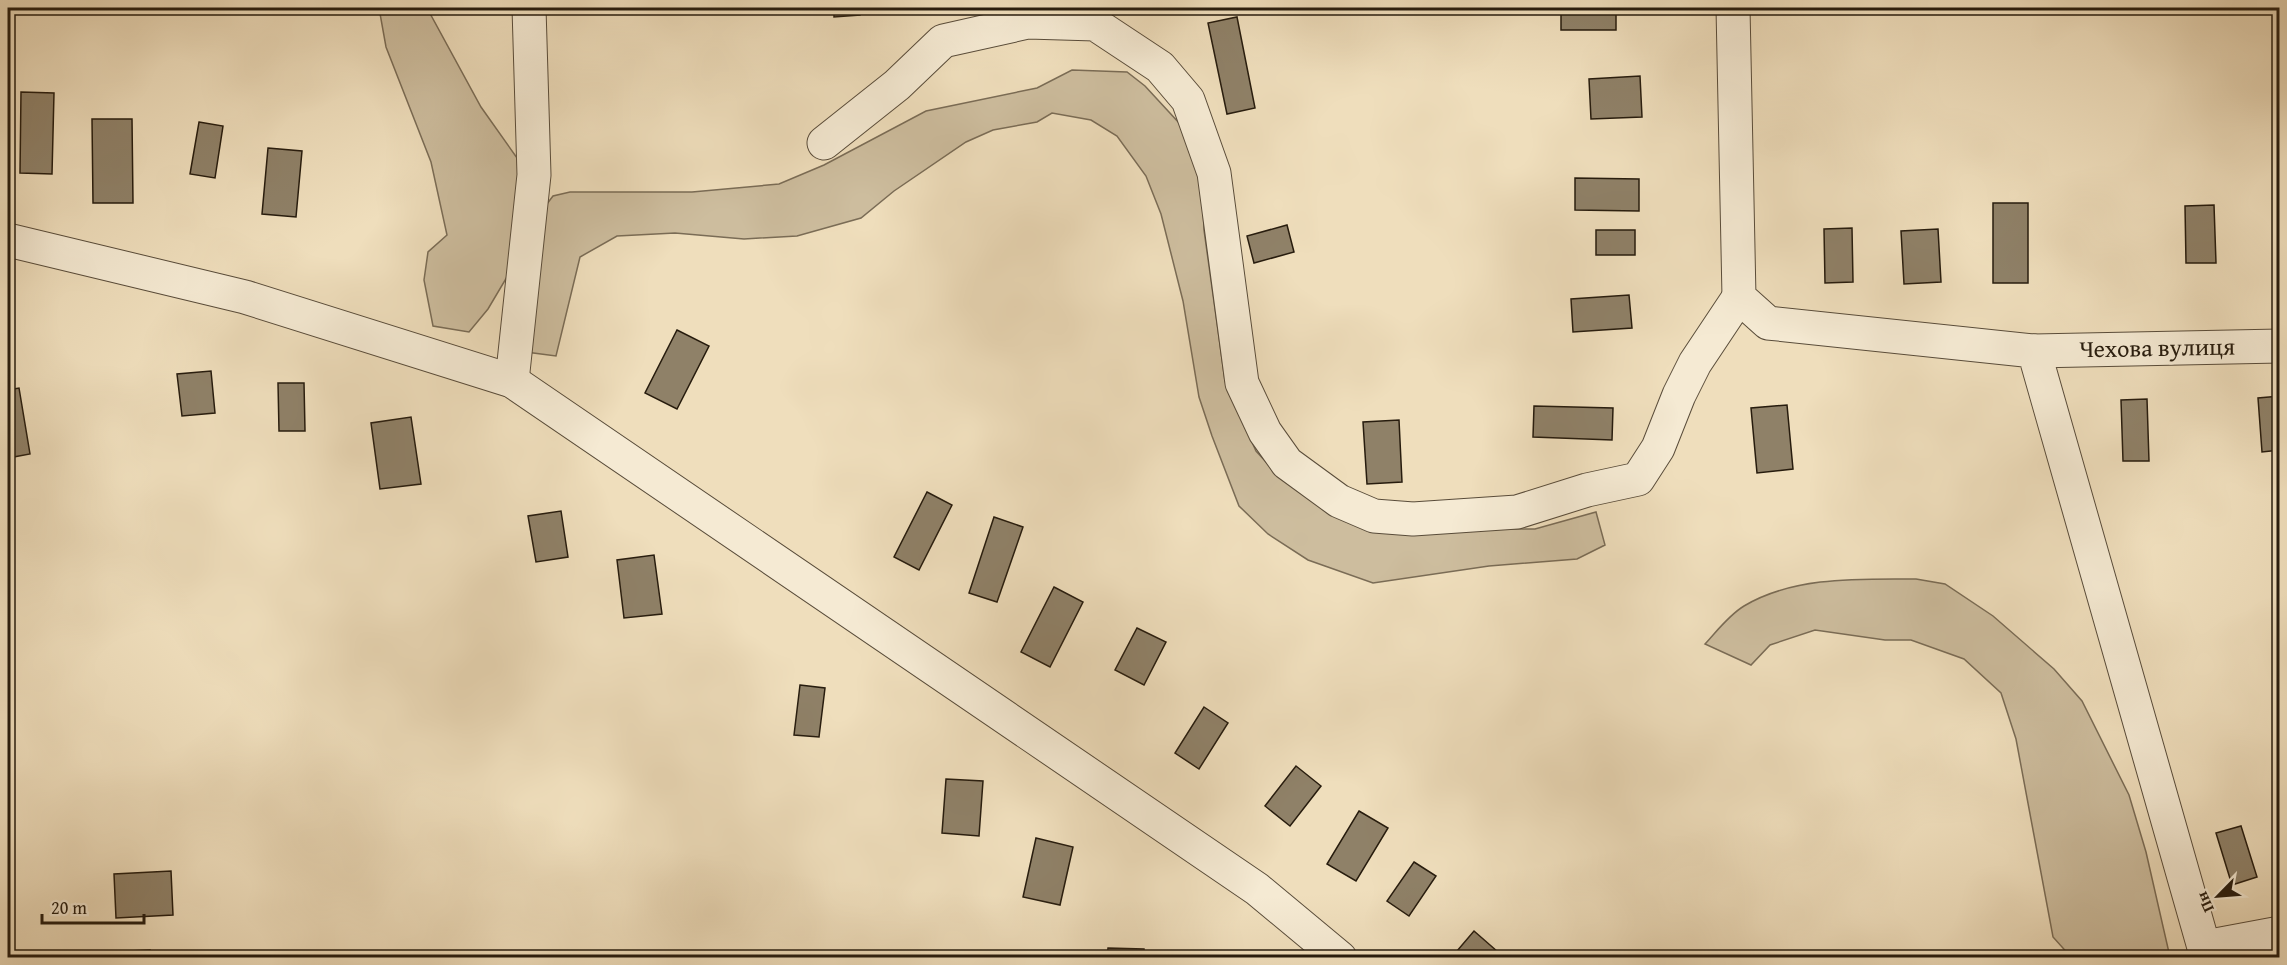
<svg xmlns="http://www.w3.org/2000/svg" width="2287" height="965" viewBox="0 0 2287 965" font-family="'Gentium Book Plus',serif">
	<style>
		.green { fill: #cdbd9e; stroke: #7a6c56; stroke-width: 1.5 }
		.building { fill: #8f8168; stroke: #271c0e; stroke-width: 1.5 }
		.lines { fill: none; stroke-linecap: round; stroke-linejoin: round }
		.minor-casing { stroke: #594c3a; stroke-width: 35 }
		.minor { stroke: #f5ead3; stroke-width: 33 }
		.labels { text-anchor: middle; stroke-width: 6; stroke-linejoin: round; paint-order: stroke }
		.street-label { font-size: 24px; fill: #271c0e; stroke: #f5ead3 }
	</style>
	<rect width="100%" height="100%" fill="#efdebc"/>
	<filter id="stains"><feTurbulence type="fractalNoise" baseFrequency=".00333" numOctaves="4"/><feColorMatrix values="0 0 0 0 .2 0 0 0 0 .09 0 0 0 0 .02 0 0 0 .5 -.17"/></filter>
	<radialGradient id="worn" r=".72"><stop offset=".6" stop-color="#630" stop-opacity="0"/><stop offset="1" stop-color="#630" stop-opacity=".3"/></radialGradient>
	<!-- green -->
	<g class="green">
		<polygon points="379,8 427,8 481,107 522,165 507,277 488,309 469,332 433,326 424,280 428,252 447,235 431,162 386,47"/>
		<polygon points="1072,70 1127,72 1145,86 1180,124 1202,179 1204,230 1225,381 1256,451 1278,475 1456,529 1535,529 1596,512 1605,545 1577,559 1489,566 1373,583 1308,560 1268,534 1239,506 1212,436 1199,397 1183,301 1161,214 1146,176 1117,136 1091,120 1052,113 1037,122 993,130 966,142 894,191 861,218 797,236 744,239 675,233 617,236 580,257 556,356 526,352 540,213 553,196 570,192 692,192 779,184 824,165 926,111 1037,88"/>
		<path d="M1916,579L1945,584L1993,616L2054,669L2082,701L2129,795L2146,852L2170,957H2071L2053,937L2016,739L2001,693L1964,659L1911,640H1885L1815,630L1770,645L1751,665L1705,644C1717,631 1729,615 1744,606C1794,576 1860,579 1916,579Z"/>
	</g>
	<!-- building -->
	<g class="building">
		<polygon points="834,8 860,8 860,15 834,17"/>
		<rect x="1561" y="8" width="55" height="22"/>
		<polygon points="1237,17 1255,108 1227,114 1208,23"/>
		<polygon points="1640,76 1642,117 1591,119 1589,79"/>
		<polygon points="21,92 54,93 52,174 20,173"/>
		<polygon points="92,119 132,119 133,203 93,203"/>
		<polygon points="199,122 223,126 215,178 190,174"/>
		<polygon points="268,148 302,151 296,217 262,214"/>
		<polygon points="1575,178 1639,179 1639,211 1575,210"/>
		<rect x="1993" y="203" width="35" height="80"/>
		<polygon points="2214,205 2216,263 2186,263 2185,206"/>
		<polygon points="1287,225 1294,252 1254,263 1247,236"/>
		<polygon points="1852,228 1853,282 1825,283 1824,229"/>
		<polygon points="2276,228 2280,228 2280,281 2275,281"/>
		<polygon points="1938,229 1941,282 1904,284 1901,231"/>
		<rect x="1596" y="230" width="39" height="25"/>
		<polygon points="1629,295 1632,328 1573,332 1571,299"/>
		<polygon points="677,330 709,346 677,409 645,393"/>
		<polygon points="211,371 215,413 182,416 177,374"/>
		<polygon points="278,383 304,383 305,431 279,431"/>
		<polygon points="19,388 30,454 8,458 8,390"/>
		<polygon points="2280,396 2280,450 2262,452 2258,398"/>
		<polygon points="2147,399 2149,461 2123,461 2121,400"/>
		<polygon points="1787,405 1793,469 1757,473 1751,408"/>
		<polygon points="1534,406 1613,408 1612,440 1533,437"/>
		<polygon points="411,417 421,484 380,489 371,423"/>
		<polygon points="1399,420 1402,482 1367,484 1363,422"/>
		<polygon points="927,492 952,505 919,570 894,557"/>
		<polygon points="561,511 568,557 536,562 528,516"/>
		<polygon points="994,517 1023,527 997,602 969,593"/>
		<polygon points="654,555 662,614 624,618 617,560"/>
		<polygon points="1054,587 1083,602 1050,667 1021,652"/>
		<polygon points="1137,628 1166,642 1144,685 1115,670"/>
		<polygon points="800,685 825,688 819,737 794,735"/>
		<polygon points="1204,707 1228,723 1199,769 1175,753"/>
		<polygon points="1296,766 1321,786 1290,826 1265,806"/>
		<polygon points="946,779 983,781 979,836 942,833"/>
		<polygon points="1359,811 1388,828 1356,881 1327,864"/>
		<polygon points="2241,826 2257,877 2232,885 2216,833"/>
		<polygon points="1036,838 1073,847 1060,905 1023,897"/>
		<polygon points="1414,862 1436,876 1409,916 1387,901"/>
		<polygon points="171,871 173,915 116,918 114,874"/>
		<polygon points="1474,931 1498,952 1492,958 1451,958"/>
		<polygon points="1108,948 1144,949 1144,958 1107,958"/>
		<polygon points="150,950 150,958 85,958 84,953"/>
	</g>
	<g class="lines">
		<!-- minor casing -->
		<g class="minor-casing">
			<g id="minor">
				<polyline points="1733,8 1739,297 1768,323 2034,351 2207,958"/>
				<polyline points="824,143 897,85 943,41 1028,22 1095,24 1160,67 1188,100 1214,173 1242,383 1265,432 1287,463 1339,501 1374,516 1413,519 1517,512 1587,490 1638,479 1658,448 1679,395 1695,363 1739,297"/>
				<polyline points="8,240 245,297 512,381 1257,889 1340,958"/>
				<polyline points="2034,351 2280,346"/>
				<polyline points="512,381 534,175 529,8"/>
				<polyline points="2205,947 2280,933"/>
			</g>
		</g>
		<!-- minor -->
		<use href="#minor" class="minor"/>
	</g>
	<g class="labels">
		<!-- street labels -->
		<g class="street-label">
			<text transform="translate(2157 348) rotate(-1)" y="8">Чехова вулиця</text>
		</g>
	</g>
	<!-- margin -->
	<rect width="2287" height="965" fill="none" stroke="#efdebc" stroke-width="30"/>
	<rect x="9" y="9" width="2269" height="947" fill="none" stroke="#271c0e" stroke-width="3"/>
	<rect x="15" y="15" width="2257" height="935" fill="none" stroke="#271c0e" stroke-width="1.5"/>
	<!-- north arrow -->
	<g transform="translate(2218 896) rotate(245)" stroke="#f5ead3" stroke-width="4.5" paint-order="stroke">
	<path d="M0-4.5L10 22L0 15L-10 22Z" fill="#271c0e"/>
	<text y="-9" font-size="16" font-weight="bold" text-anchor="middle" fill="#271c0e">Пн</text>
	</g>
	<!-- scale -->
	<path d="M42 914v9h102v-9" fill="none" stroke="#271c0e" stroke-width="3"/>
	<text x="51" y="914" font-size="18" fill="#271c0e" stroke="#f5ead3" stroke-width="4.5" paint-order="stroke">20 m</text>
	<rect width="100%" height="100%" filter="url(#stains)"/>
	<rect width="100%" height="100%" fill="url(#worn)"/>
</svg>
